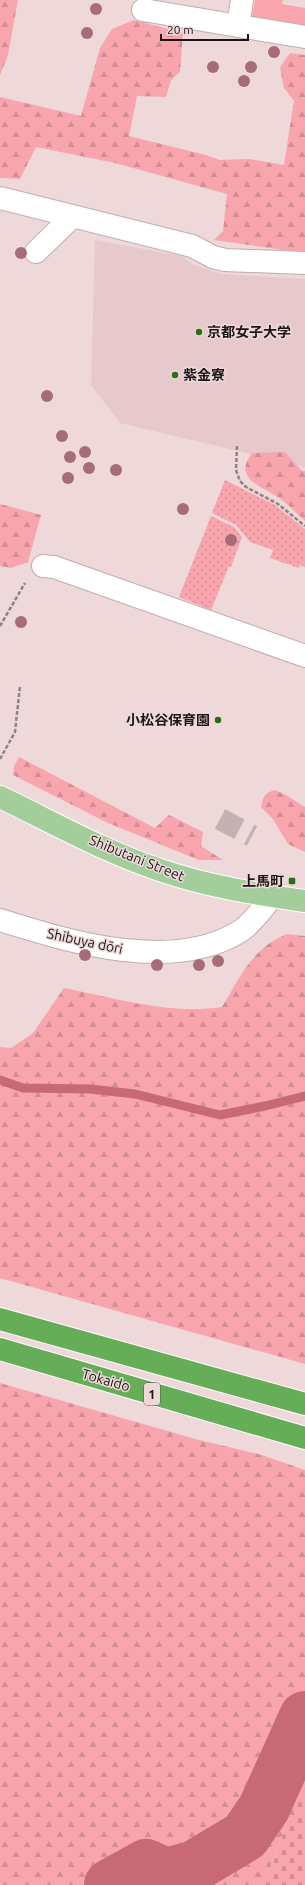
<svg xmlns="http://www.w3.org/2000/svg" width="305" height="1885" viewBox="0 0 305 1885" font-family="Ubuntu,'Noto Sans JP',sans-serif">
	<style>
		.built { fill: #e8c9cb }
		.grass { fill: url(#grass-dots) }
		.forest { fill: url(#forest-firs) }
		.cemetery { fill: url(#cemetery-stones) }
		.garden { fill: #f9a5ad }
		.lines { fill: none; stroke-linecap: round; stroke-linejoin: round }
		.stream { stroke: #c86a75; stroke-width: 9 }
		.river { stroke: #c86a75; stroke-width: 52 }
		.minor-tunnel { stroke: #c4b1b2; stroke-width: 22; stroke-dasharray: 22 11; stroke-linecap: butt }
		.minor-casing { stroke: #c1abad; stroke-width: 24 }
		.major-casing { stroke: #fff; stroke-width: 24 }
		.highway-casing { stroke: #fff; stroke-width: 24 }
		.path { stroke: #908182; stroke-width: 2.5; stroke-dasharray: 4 2; stroke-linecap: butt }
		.minor { stroke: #fff; stroke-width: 22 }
		.major { stroke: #a3ce9b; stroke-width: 22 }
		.highway { stroke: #66ad58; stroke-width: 22 }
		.tree { fill: #a66d78 }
		.poi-dot { fill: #277114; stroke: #eed8d9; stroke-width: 1.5 }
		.labels { text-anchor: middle; stroke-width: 3; stroke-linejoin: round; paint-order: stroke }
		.shield { fill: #eed8d9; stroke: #5c5050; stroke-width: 1 }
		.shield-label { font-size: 13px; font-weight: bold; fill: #1d1616 }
		.poi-label { font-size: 14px; font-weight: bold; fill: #1d1616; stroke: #eed8d9; text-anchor: start }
		.street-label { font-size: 14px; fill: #1d1616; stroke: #eed8d9 }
	</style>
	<defs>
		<pattern id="grass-dots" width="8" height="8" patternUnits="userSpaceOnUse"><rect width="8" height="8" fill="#f9a5ad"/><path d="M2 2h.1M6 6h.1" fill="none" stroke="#d58d94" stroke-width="1.8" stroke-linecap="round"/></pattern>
		<pattern id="forest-firs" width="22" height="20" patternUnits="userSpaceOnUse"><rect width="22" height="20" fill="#f9a5ad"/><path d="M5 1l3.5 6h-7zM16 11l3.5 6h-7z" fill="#d58d94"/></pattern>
		<pattern id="cemetery-stones" width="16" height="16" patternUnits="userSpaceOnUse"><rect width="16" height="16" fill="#f9a5ad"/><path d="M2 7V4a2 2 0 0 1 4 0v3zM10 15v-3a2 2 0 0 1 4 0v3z" fill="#d58d94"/></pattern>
	</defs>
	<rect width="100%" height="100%" fill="#eed8d9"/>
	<!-- built -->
	<polygon class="built" points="95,240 181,256 192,264 221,274 305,279 305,467 120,423 91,385"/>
	<!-- grass -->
	<g class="grass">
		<polygon points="225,480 275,505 305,529 305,567 300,565 299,568 270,558 273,550 250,542 236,525 212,513"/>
		<polygon points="211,516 234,527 242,537 231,567 229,566 211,610 179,597"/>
	</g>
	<!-- forest -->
	<g class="forest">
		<polygon points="0,0 18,0 8,55 0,75"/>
		<polygon points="134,20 183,33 180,72 171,80 166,97 137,96 129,136 206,155 220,160 249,159 284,165 294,101 284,88 280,67 290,53 305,55 305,252 290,251 214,240 223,231 227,194 115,163 36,147 20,179 0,178 0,97 81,116 100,48 112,29"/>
		<path d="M285,452L302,471H305V521C297,514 290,506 282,500C266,487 231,481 252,453Z"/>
		<polygon points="0,504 41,515 28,562 11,568 0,566"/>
		<polygon points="19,757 155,828 169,815 203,832 201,846 223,860 199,860 108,823 13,775 14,766"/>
		<path d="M275,790L286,795L305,807V852L288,844L273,819L261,807C263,797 264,793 275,790Z"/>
		<path d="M287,934L305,936V1364L0,1278V1047L11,1048L33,1033L64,988C115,998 169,1015 222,1007C240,977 253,947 287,934Z"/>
		<polygon points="0,1383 199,1440 262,1455 305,1470 305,1785 292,1808 269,1872 253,1885 0,1885"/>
	</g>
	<!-- cemetery -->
	<polygon class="cemetery" points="305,1785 305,1885 253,1885 269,1872 292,1808"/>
	<!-- garden -->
	<polygon class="garden" points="255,0 283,0 282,4 305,8 305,26 252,17"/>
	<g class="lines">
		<!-- stream -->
		<polyline class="stream" points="0,1080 23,1088 90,1089 135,1094 220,1115 265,1106 305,1096"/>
		<!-- river -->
		<polyline class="river" points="110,1885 146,1865 166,1874 193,1867 245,1836 264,1808 305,1717"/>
		<!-- minor-tunnel -->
		<polyline class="minor-tunnel" points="220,819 252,836"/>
		<!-- minor casing -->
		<g class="minor-casing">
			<g id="minor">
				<polyline points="143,10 305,37"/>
				<polyline points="238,26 242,0"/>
				<polyline points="0,198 192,246 213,257 225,260 305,263"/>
				<polyline points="36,252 72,217"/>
				<polyline points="43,566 54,567 305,656"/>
				<path d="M0,920C70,942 175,974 242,930C254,921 263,908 273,896"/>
			</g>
		</g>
		<!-- major casing -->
		<g class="major-casing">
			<path id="major" d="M0,797C52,822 105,852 160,870C206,886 256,894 305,901"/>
		</g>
		<!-- highway casing -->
		<g class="highway-casing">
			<g id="highway">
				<polyline points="0,1319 305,1404"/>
				<polyline points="0,1349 305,1438"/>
			</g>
		</g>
		<!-- path -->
		<g class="path">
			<polyline points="237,446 236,470 240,481 246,487 278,504 305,526"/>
			<polyline points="0,626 25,583"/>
			<polyline points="0,759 15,732 20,686"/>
		</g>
		<!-- minor -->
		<use href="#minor" class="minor"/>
		<!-- major -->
		<use href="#major" class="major"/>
		<!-- highway -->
		<use href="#highway" class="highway"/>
	</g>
	<!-- trees -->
	<g class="tree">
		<circle cx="96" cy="9" r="6"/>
		<circle cx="87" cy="33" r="6"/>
		<circle cx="274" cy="52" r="6"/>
		<circle cx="213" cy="67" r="6"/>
		<circle cx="251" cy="67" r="6"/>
		<circle cx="244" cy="81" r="6"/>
		<circle cx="21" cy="253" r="6"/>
		<circle cx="47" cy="396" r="6"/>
		<circle cx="62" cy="436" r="6"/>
		<circle cx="85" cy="452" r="6"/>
		<circle cx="70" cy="457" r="6"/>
		<circle cx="89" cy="468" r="6"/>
		<circle cx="116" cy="470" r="6"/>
		<circle cx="68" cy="478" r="6"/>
		<circle cx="183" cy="509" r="6"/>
		<circle cx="231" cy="540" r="6"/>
		<circle cx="21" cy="622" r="6"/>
		<circle cx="85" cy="955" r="6"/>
		<circle cx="218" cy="961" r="6"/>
		<circle cx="157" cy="965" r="6"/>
		<circle cx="199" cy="965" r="6"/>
	</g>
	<!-- markers -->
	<g class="poi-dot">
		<circle cx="199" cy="332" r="4"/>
		<circle cx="175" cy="375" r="4"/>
		<circle cx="218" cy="720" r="4"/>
		<rect x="288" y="877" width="8" height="8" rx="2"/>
	</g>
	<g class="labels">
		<!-- shield labels -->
		<rect class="shield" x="144" y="1383" width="16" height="22" rx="3"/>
		<g class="shield-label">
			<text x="152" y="1399">1</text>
		</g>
		<!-- poi labels -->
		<g class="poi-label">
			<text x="207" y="337">京都女子大学</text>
			<text x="183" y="380">紫金寮</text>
			<text x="210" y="725" text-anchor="end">小松谷保育園</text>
			<text x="284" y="886" text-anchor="end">上馬町</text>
		</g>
		<!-- street labels -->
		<g class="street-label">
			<text transform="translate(137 858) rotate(22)" y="5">Shibutani Street</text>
			<text transform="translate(85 941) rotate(12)" y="5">Shibuya dōri</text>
			<text transform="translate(106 1380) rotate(16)" y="5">Tokaido</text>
		</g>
	</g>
	<!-- scale -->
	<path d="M161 34v6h87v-6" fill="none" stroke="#1d1616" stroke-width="2"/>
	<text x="167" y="34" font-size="12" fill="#1d1616" stroke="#eed8d9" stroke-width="3" paint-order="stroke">20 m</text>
</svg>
